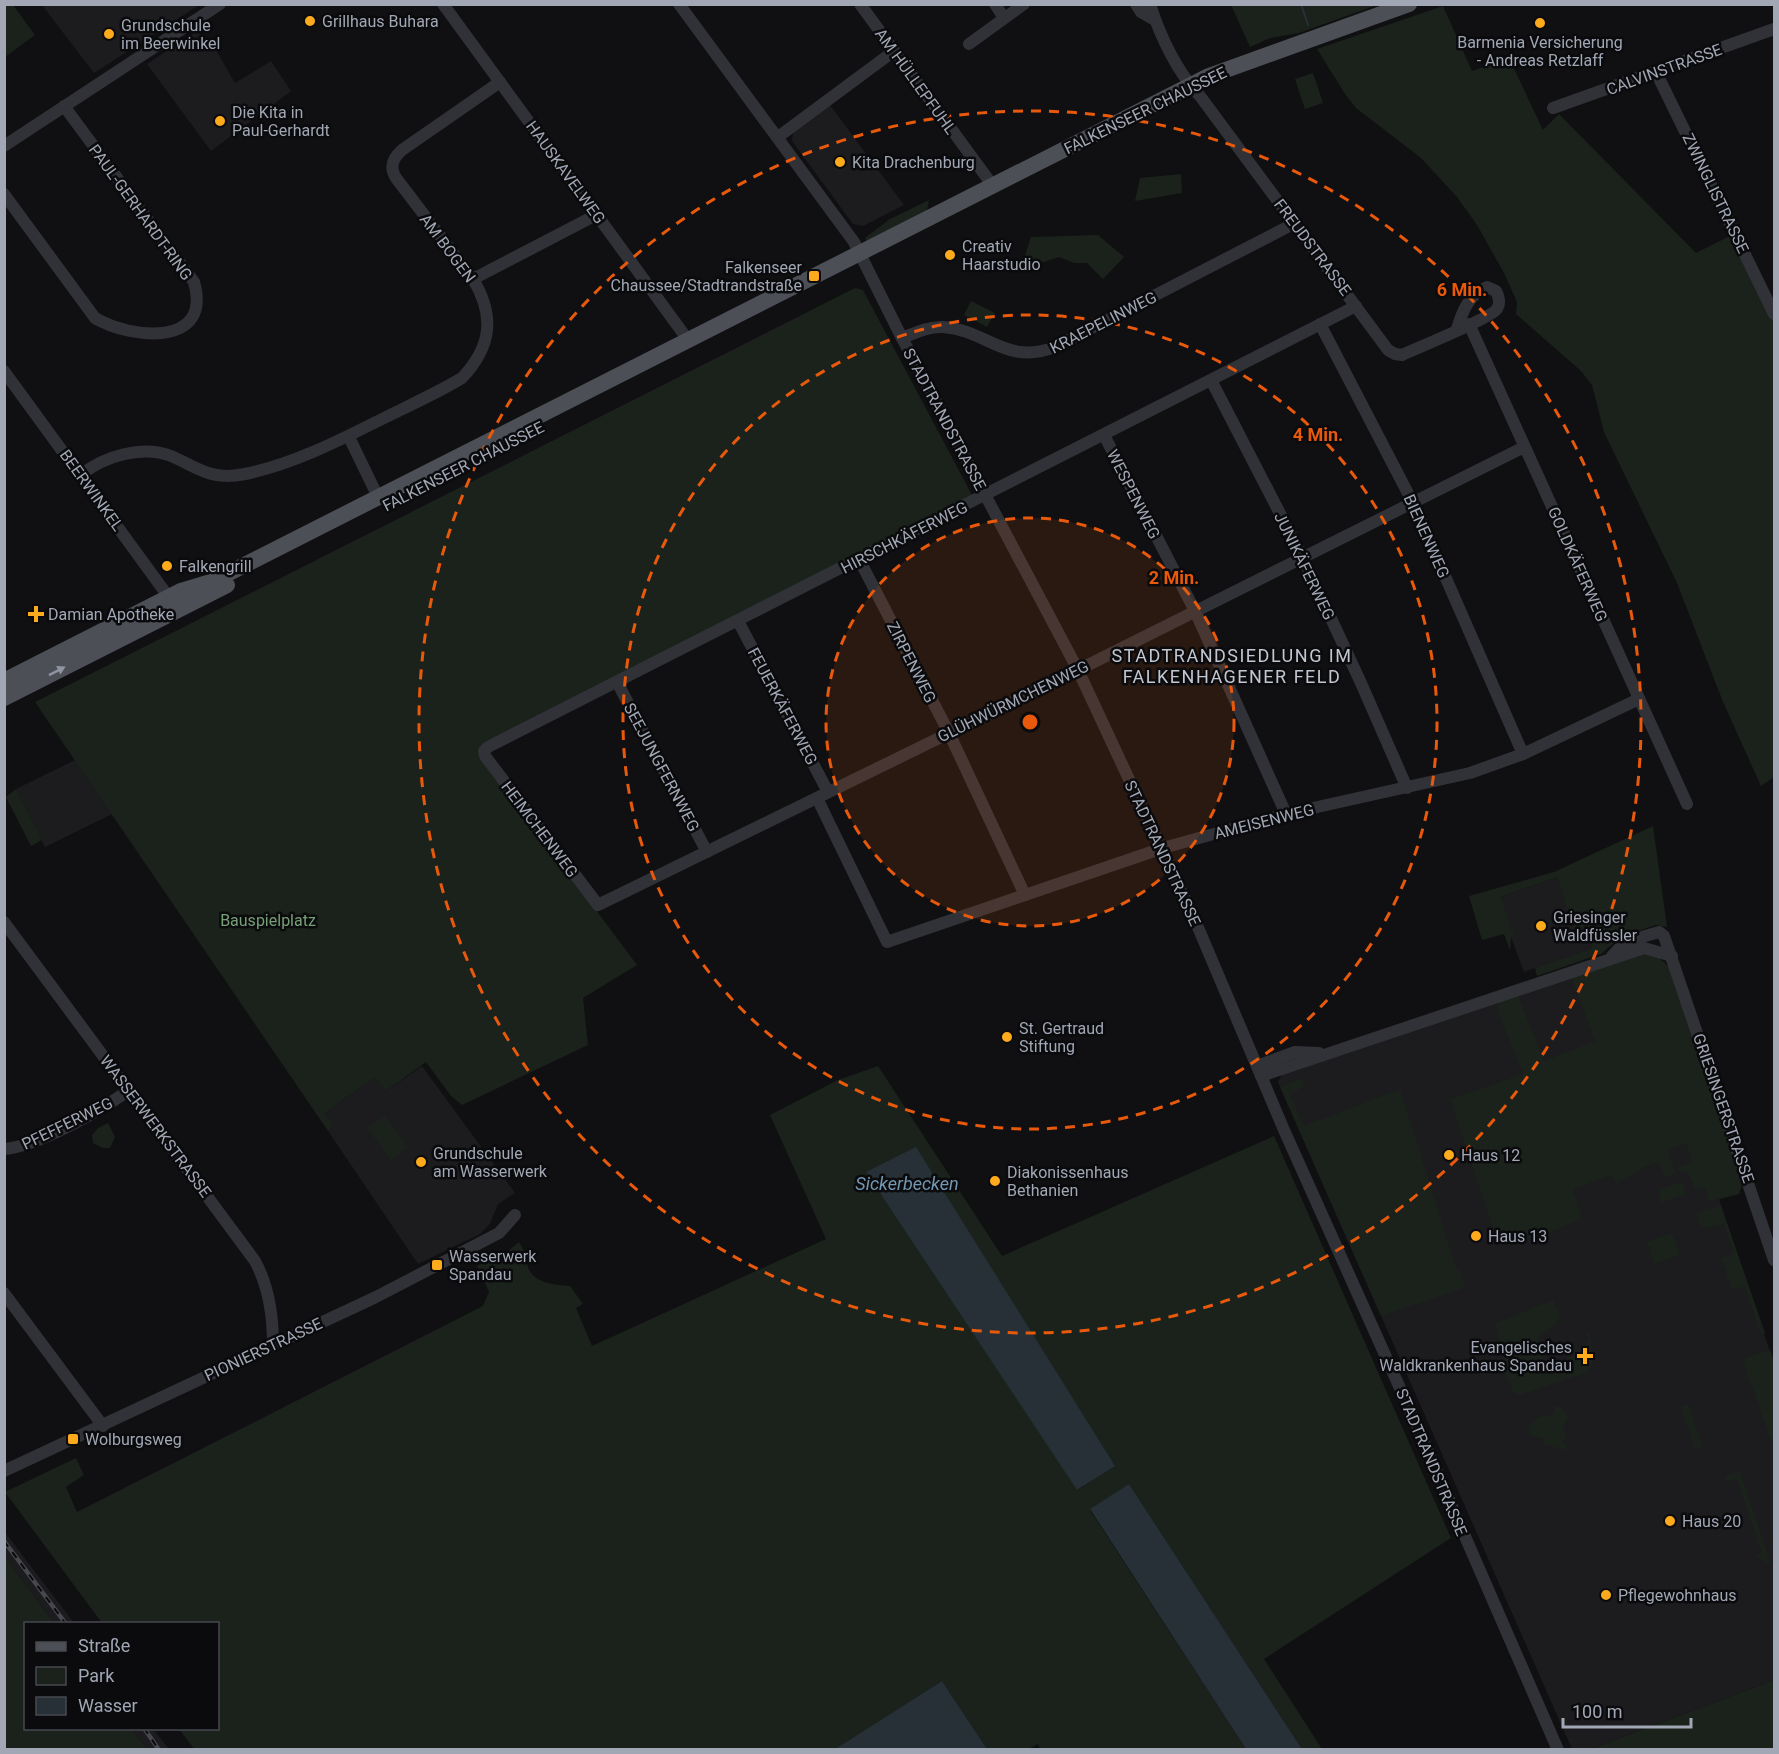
<svg xmlns="http://www.w3.org/2000/svg" width="1779" height="1754" viewBox="0 0 1779 1754" font-family="Roboto,sans-serif">
	<style>
		.built { fill: #1c1c1f }
		.green { fill: #1a221b; fill-rule: evenodd }
		.water { fill: #263036 }
		.lines { fill: none; stroke-linecap: round; stroke-linejoin: round }
		.stream { stroke: #263036; stroke-width: 2 }
		.minor { stroke: #313237; stroke-width: 12 }
		.major { stroke: #4d4f56; stroke-width: 16 }
		.rail-casing { stroke: #46484e; stroke-width: 4.5 }
		.rail { stroke: #0b0b0d; stroke-width: 2; stroke-dasharray: 7; stroke-linecap: butt }
		.oneway { fill: #9095a1 }
		.ring { fill: none; stroke: #e8590c; stroke-width: 3; stroke-dasharray: 10 8 }
		.poi-dot { fill: #fdab1d; stroke: #0b0b0d; stroke-width: 2 }
		.labels { text-anchor: middle; stroke-width: 5; stroke-linejoin: round; paint-order: stroke }
		.poi-label { font-size: 16px; fill: #a1a7b4; stroke: #0b0b0d; text-anchor: start }
		.street-label { font-size: 16px; fill: #a1a7b4; stroke: #0b0b0d }
		.park-label { font-size: 16px; fill: #76a077; stroke: #0b0b0d }
		.neighbourhood-label { font-size: 18px; letter-spacing: 1.5px; fill: #c2c6d0; stroke: #0b0b0d }
		.water-label { font-size: 18px; font-style: italic; fill: #7497b2; stroke: #0b0b0d }
		.centre { fill: #e8590c; stroke: #0b0b0d; stroke-width: 3 }
		.ring-label { font-size: 18px; text-anchor: middle; font-weight: bold; fill: #e8590c; stroke: #0b0b0d; stroke-width: 5; stroke-linejoin: round; paint-order: stroke }
	</style>
	<rect width="100%" height="100%" fill="#101012"/>
	<!-- built -->
	<g class="built">
		<polygon points="42,5 199,5 94,73"/>
		<polygon points="197,31 216,50 235,83 271,61 291,91 211,151 147,64"/>
		<polygon points="830,105 904,205 863,226 853,224 792,141 793,132"/>
		<polygon points="75,760 112,814 45,847 16,789"/>
		<polygon points="1557,877 1574,932 1586,928 1592,948 1524,972 1511,937 1513,936 1501,897"/>
		<polygon points="1637,955 1665,962 1719,1199 1774,1363 1774,1680 1591,1749 1572,1749 1278,1082 1282,1074"/>
		<polygon points="422,1066 515,1193 498,1204 490,1224 480,1234 418,1264 328,1131 334,1126 325,1113 376,1076 386,1091"/>
		<polygon points="4,1531 74,1623 54,1623 5,1557"/>
		<polygon points="131,1729 153,1729 169,1749 147,1749"/>
	</g>
	<!-- green -->
	<g class="green">
		<polygon points="5,4 13,5 35,35 5,57"/>
		<polygon points="1231,5 1377,5 1299,33 1270,38 1250,47"/>
		<polygon points="1443,6 1472,71 1509,58 1543,130 1559,114 1696,253 1736,233 1774,314 1774,777 1761,786 1723,702 1677,583 1604,432 1592,385 1581,371 1516,314 1517,302 1504,273 1477,225 1457,197 1421,158 1356,108 1345,94 1317,49"/>
		<polygon points="1313,73 1323,103 1305,109 1295,79"/>
		<polygon points="1181,174 1182,193 1135,201 1140,178"/>
		<polygon points="929,200 926,216 869,244 865,238 890,219"/>
		<polygon points="1098,235 1124,257 1103,279 1087,263 1074,263 1059,257 1044,262 1024,259 1031,237"/>
		<polygon points="855,288 863,290 973,497 477,750 637,965 583,998 588,1045 462,1105 451,1096 426,1062 386,1091 375,1077 325,1113 334,1126 328,1131 35,702"/>
		<polygon points="971,301 995,313 987,327 964,315"/>
		<polygon points="16,789 42,840 31,846 6,797"/>
		<polygon points="1653,826 1667,927 1656,925 1621,937 1601,954 1537,976 1535,968 1592,948 1586,929 1574,933 1557,877 1501,897 1514,936 1511,937 1510,950 1504,934 1482,940 1469,896 1554,872"/>
		<path d="M1643,954L1659,958L1670,968L1743,1182L1739,1194L1709,1202L1705,1188L1695,1190C1692,1181 1691,1170 1679,1172L1678,1167L1692,1162L1686,1143L1668,1150L1676,1174L1664,1177L1659,1162L1642,1167V1169L1616,1184L1612,1175L1573,1189L1582,1219L1538,1237L1495,1234L1450,1099L1523,1074L1497,1010L1499,1001L1518,995L1544,1061L1595,1041L1571,977Z"/>
		<path d="M878,1066L1002,1256L1274,1136L1451,1538L1264,1659L1322,1749H1302L1129,1484L1090,1510L1246,1749L1041,1750L1038,1744L1028,1749H987L942,1681L835,1749L195,1750L179,1729L218,1728V1624L102,1623L5,1492L76,1458L84,1475L66,1487L77,1512L483,1306L489,1292L477,1266L508,1251L519,1242C525,1251 525,1255 527,1264C531,1283 554,1285 570,1286L583,1304L576,1308L592,1346L826,1239L770,1115L838,1080ZM916,1148L1114,1466L1078,1490L866,1172Z"/>
		<polygon points="1302,1078 1305,1086 1290,1094 1304,1126 1400,1089 1456,1268 1461,1273 1465,1288 1381,1316 1280,1087"/>
		<polygon points="384,1115 408,1147 391,1160 367,1128"/>
		<polygon points="108,1123 115,1137 110,1148 103,1148 93,1143 92,1135 98,1128"/>
		<polygon points="1680,1182 1683,1183 1686,1194 1661,1203 1658,1190"/>
		<polygon points="1721,1206 1765,1333 1761,1334 1745,1286 1732,1290 1721,1258 1734,1253 1724,1224 1704,1228 1700,1224 1696,1213"/>
		<polygon points="1672,1233 1680,1255 1654,1264 1647,1242"/>
		<polygon points="1554,1300 1561,1319 1538,1338 1544,1361 1563,1363 1569,1356 1574,1357 1584,1354 1589,1337 1585,1333 1588,1331 1591,1340 1593,1364 1586,1373 1519,1395 1514,1394 1501,1362 1505,1359 1495,1323"/>
		<polygon points="1770,1350 1774,1363 1774,1449 1744,1364 1745,1358"/>
		<polygon points="1688,1404 1703,1448 1698,1449 1695,1448 1681,1406"/>
		<polygon points="1558,1406 1563,1410 1568,1418 1563,1427 1566,1436 1562,1441 1567,1445 1565,1450 1544,1444 1543,1439 1530,1435 1527,1427 1540,1417 1553,1414 1555,1411 1553,1407"/>
		<polygon points="1740,1471 1771,1564 1754,1556 1762,1553 1737,1479 1727,1482 1725,1476"/>
		<polygon points="5,1557 54,1623 26,1624 26,1728 131,1729 147,1749 5,1749"/>
		<polygon points="1774,1680 1774,1749 1591,1749"/>
	</g>
	<!-- water -->
	<g class="water">
		<polygon points="916,1147 1115,1466 1077,1490 866,1172"/>
		<polygon points="1129,1484 1302,1749 1246,1749 1090,1509"/>
		<polygon points="942,1681 987,1749 835,1749"/>
	</g>
	<g class="lines">
		<!-- stream -->
		<polyline class="stream" points="1301,4 1308,25"/>
		<!-- minor -->
		<g class="minor">
			<polyline points="443,4 688,340"/>
			<polyline points="679,4 854,242 902,338 1078,670 1197,925 1284,1130 1417,1426 1558,1750"/>
			<polyline points="860,4 993,186"/>
			<polyline points="995,4 1004,18"/>
			<polyline points="1136,4 1141,12 1155,20"/>
			<path d="M1150,4C1160,36 1177,72 1200,96L1388,350L1395,354L1402,355C1417,348 1491,318 1497,309C1501,303 1499,297 1496,291L1487,287C1469,294 1462,312 1457,329"/>
			<polyline points="969,44 1024,4"/>
			<polyline points="1656,72 1774,314"/>
			<polyline points="1553,108 1774,29"/>
			<polyline points="778,137 894,51"/>
			<polyline points="4,146 220,4"/>
			<path d="M4,194L95,318C130,339 213,348 194,282L64,106"/>
			<polyline points="473,279 598,214"/>
			<polyline points="1356,306 488,747 484,751 485,756 598,905 1078,670 1524,447"/>
			<polyline points="1320,324 1413,503 1523,754"/>
			<polyline points="1469,324 1687,804"/>
			<path d="M902,338C915,333 929,326 943,327C987,330 1006,366 1055,347L1295,223"/>
			<polyline points="4,371 173,603"/>
			<polyline points="1211,380 1303,558 1361,683 1407,788"/>
			<polyline points="1104,435 1195,611 1286,814"/>
			<polyline points="349,437 378,497"/>
			<path d="M81,475C104,456 142,445 171,456C199,468 211,481 245,474C294,464 340,440 384,418C410,405 437,393 462,378C492,346 495,316 473,279L396,178C389,167 393,158 402,150L500,82"/>
			<polyline points="859,559 949,733 1025,895"/>
			<polyline points="738,621 828,792"/>
			<polyline points="617,682 707,852"/>
			<polyline points="817,798 887,942 1163,848 1286,814 1470,773 1523,754 1639,699"/>
			<path d="M4,922L255,1261C269,1287 273,1315 273,1344"/>
			<polyline points="1612,956 1625,942 1659,932 1664,936 1774,1260"/>
			<polyline points="1257,1066 1295,1052 1319,1053"/>
			<polyline points="1261,1076 1644,948 1672,956"/>
			<path d="M4,1149C39,1146 99,1111 128,1091"/>
			<polyline points="4,1293 103,1426"/>
			<polyline points="4,1471 376,1297 499,1233 515,1215"/>
		</g>
		<!-- major -->
		<g class="major">
			<polyline points="4,681 181,591 211,582 1209,76 1409,4"/>
			<polyline points="4,698 227,585"/>
		</g>
		<!-- rail casing -->
		<g class="rail-casing">
			<g id="rail">
				<polyline points="4,1541 66,1624"/>
				<polyline points="144,1728 159,1750"/>
			</g>
		</g>
		<!-- rail -->
		<use href="#rail" class="rail"/>
	</g>
	<!-- one-way arrows -->
	<defs><path id="oneway-solid" d="M-6-.8H1V-3.2L6.5 0L1 3.2V.8H-6Z" transform="scale(1.5)"/></defs>
	<use class="oneway" href="#oneway-solid" transform="translate(57 671) rotate(-27)"/>
	<!-- distance rings -->
	<circle cx="1030" cy="722" r="204" fill="#e8590c" fill-opacity=".12"/>
	<g class="ring">
		<circle cx="1030" cy="722" r="204"/>
		<circle cx="1030" cy="722" r="407"/>
		<circle cx="1030" cy="722" r="611"/>
	</g>
	<!-- markers -->
	<g class="poi-dot">
		<circle cx="310" cy="21" r="6"/>
		<circle cx="1540" cy="23" r="6"/>
		<circle cx="109" cy="34" r="6"/>
		<circle cx="220" cy="121" r="6"/>
		<circle cx="840" cy="162" r="6"/>
		<circle cx="950" cy="255" r="6"/>
		<rect x="808" y="270" width="12" height="12" rx="3"/>
		<circle cx="167" cy="566" r="6"/>
		<path d="M33 605h6v6h6v6h-6v6h-6v-6h-6v-6h6z"/>
		<circle cx="1541" cy="926" r="6"/>
		<circle cx="1007" cy="1037" r="6"/>
		<circle cx="1449" cy="1155" r="6"/>
		<circle cx="421" cy="1162" r="6"/>
		<circle cx="995" cy="1181" r="6"/>
		<circle cx="1476" cy="1236" r="6"/>
		<rect x="431" y="1259" width="12" height="12" rx="3"/>
		<path d="M1582 1347h6v6h6v6h-6v6h-6v-6h-6v-6h6z"/>
		<rect x="67" y="1433" width="12" height="12" rx="3"/>
		<circle cx="1670" cy="1521" r="6"/>
		<circle cx="1606" cy="1595" r="6"/>
	</g>
	<g class="labels">
		<!-- poi labels -->
		<g class="poi-label">
			<text x="322" y="27">Grillhaus Buhara</text>
			<text x="121" y="31">Grundschule<tspan x="121" dy="18">im Beerwinkel</tspan></text>
			<text x="1540" y="48" text-anchor="middle">Barmenia Versicherung<tspan x="1540" dy="18">- Andreas Retzlaff</tspan></text>
			<text x="232" y="118">Die Kita in<tspan x="232" dy="18">Paul-Gerhardt</tspan></text>
			<text x="852" y="168">Kita Drachenburg</text>
			<text x="962" y="252">Creativ<tspan x="962" dy="18">Haarstudio</tspan></text>
			<text x="802" y="273" text-anchor="end">Falkenseer<tspan x="802" dy="18">Chaussee/Stadtrandstraße</tspan></text>
			<text x="179" y="572">Falkengrill</text>
			<text x="48" y="620">Damian Apotheke</text>
			<text x="1553" y="923">Griesinger<tspan x="1553" dy="18">Waldfüssler</tspan></text>
			<text x="1019" y="1034">St. Gertraud<tspan x="1019" dy="18">Stiftung</tspan></text>
			<text x="433" y="1159">Grundschule<tspan x="433" dy="18">am Wasserwerk</tspan></text>
			<text x="1461" y="1161">Haus 12</text>
			<text x="1007" y="1178">Diakonissenhaus<tspan x="1007" dy="18">Bethanien</tspan></text>
			<text x="1488" y="1242">Haus 13</text>
			<text x="449" y="1262">Wasserwerk<tspan x="449" dy="18">Spandau</tspan></text>
			<text x="1572" y="1353" text-anchor="end">Evangelisches<tspan x="1572" dy="18">Waldkrankenhaus Spandau</tspan></text>
			<text x="85" y="1445">Wolburgsweg</text>
			<text x="1682" y="1527">Haus 20</text>
			<text x="1618" y="1601">Pflegewohnhaus</text>
		</g>
		<!-- street labels -->
		<g class="street-label">
			<text transform="translate(1664 69) rotate(-20)" y="6">CALVINSTRASSE</text>
			<text transform="translate(916 81) rotate(54)" y="6">AM HÜLLEPFUHL</text>
			<text transform="translate(1145 110) rotate(-26)" y="6">FALKENSEER CHAUSSEE</text>
			<text transform="translate(566 172) rotate(54)" y="6">HAUSKAVELWEG</text>
			<text transform="translate(1716 193) rotate(64)" y="6">ZWINGLISTRASSE</text>
			<text transform="translate(141 212) rotate(54)" y="6">PAUL-GERHARDT-RING</text>
			<text transform="translate(1313 247) rotate(53)" y="6">FREUDSTRASSE</text>
			<text transform="translate(448 248) rotate(53)" y="6">AM BOGEN</text>
			<text transform="translate(1103 322) rotate(-27)" y="6">KRAEPELINWEG</text>
			<text transform="translate(945 419) rotate(62)" y="6">STADTRANDSTRASSE</text>
			<text transform="translate(463 466) rotate(-27)" y="6">FALKENSEER CHAUSSEE</text>
			<text transform="translate(92 490) rotate(54)" y="6">BEERWINKEL</text>
			<text transform="translate(1134 494) rotate(63)" y="6">WESPENWEG</text>
			<text transform="translate(1427 536) rotate(66)" y="6">BIENENWEG</text>
			<text transform="translate(904 537) rotate(-27)" y="6">HIRSCHKÄFERWEG</text>
			<text transform="translate(1578 564) rotate(66)" y="6">GOLDKÄFERWEG</text>
			<text transform="translate(1305 566) rotate(64)" y="6">JUNIKÄFERWEG</text>
			<text transform="translate(912 662) rotate(63)" y="6">ZIRPENWEG</text>
			<text transform="translate(1013 701) rotate(-26)" y="6">GLÜHWÜRMCHENWEG</text>
			<text transform="translate(783 706) rotate(62)" y="6">FEUERKÄFERWEG</text>
			<text transform="translate(662 767) rotate(62)" y="6">SEEJUNGFERNWEG</text>
			<text transform="translate(1264 821) rotate(-14)" y="6">AMEISENWEG</text>
			<text transform="translate(540 829) rotate(53)" y="6">HEIMCHENWEG</text>
			<text transform="translate(1163 853) rotate(65)" y="6">STADTRANDSTRASSE</text>
			<text transform="translate(1724 1108) rotate(71)" y="6">GRIESINGERSTRASSE</text>
			<text transform="translate(67 1123) rotate(-26)" y="6">PFEFFERWEG</text>
			<text transform="translate(156 1126) rotate(53)" y="6">WASSERWERKSTRASSE</text>
			<text transform="translate(263 1349) rotate(-25)" y="6">PIONIERSTRASSE</text>
			<text transform="translate(1432 1462) rotate(67)" y="6">STADTRANDSTRASSE</text>
		</g>
		<!-- park labels -->
		<g class="park-label">
			<text x="268" y="926">Bauspielplatz</text>
		</g>
		<!-- neighbourhood labels -->
		<g class="neighbourhood-label">
			<text x="1232" y="662">STADTRANDSIEDLUNG IM<tspan x="1232" dy="21">FALKENHAGENER FELD</tspan></text>
		</g>
		<!-- water labels -->
		<g class="water-label">
			<text x="907" y="1190">Sickerbecken</text>
		</g>
	</g>
	<circle cx="1030" cy="722" r="9" class="centre"/>
	<g class="ring-label">
		<text x="1462" y="296">6 Min.</text>
		<text x="1318" y="441">4 Min.</text>
		<text x="1174" y="584">2 Min.</text>
	</g>
	<!-- border -->
	<rect width="1779" height="1754" fill="none" stroke="#a1a7b4" stroke-width="12"/>
	<!-- legend -->
	<rect x="24" y="1622" width="195" height="108" fill="#0b0b0d" stroke="#474950" stroke-width="1.5"/>
	<rect x="36" y="1642" width="30" height="9" fill="#4d4f56" stroke="#474950" stroke-width="1.5"/>
	<text x="78" y="1652" font-size="18" fill="#a1a7b4">Straße</text>
	<rect x="36" y="1667" width="30" height="18" fill="#1a221b" stroke="#474950" stroke-width="1.5"/>
	<text x="78" y="1682" font-size="18" fill="#a1a7b4">Park</text>
	<rect x="36" y="1697" width="30" height="18" fill="#263036" stroke="#474950" stroke-width="1.5"/>
	<text x="78" y="1712" font-size="18" fill="#a1a7b4">Wasser</text>
	<!-- scale -->
	<path d="M1563 1718v9h128v-9" fill="none" stroke="#a1a7b4" stroke-width="3"/>
	<text x="1572" y="1718" font-size="18" fill="#a1a7b4" stroke="#0b0b0d" stroke-width="4.5" paint-order="stroke">100 m</text>
</svg>
